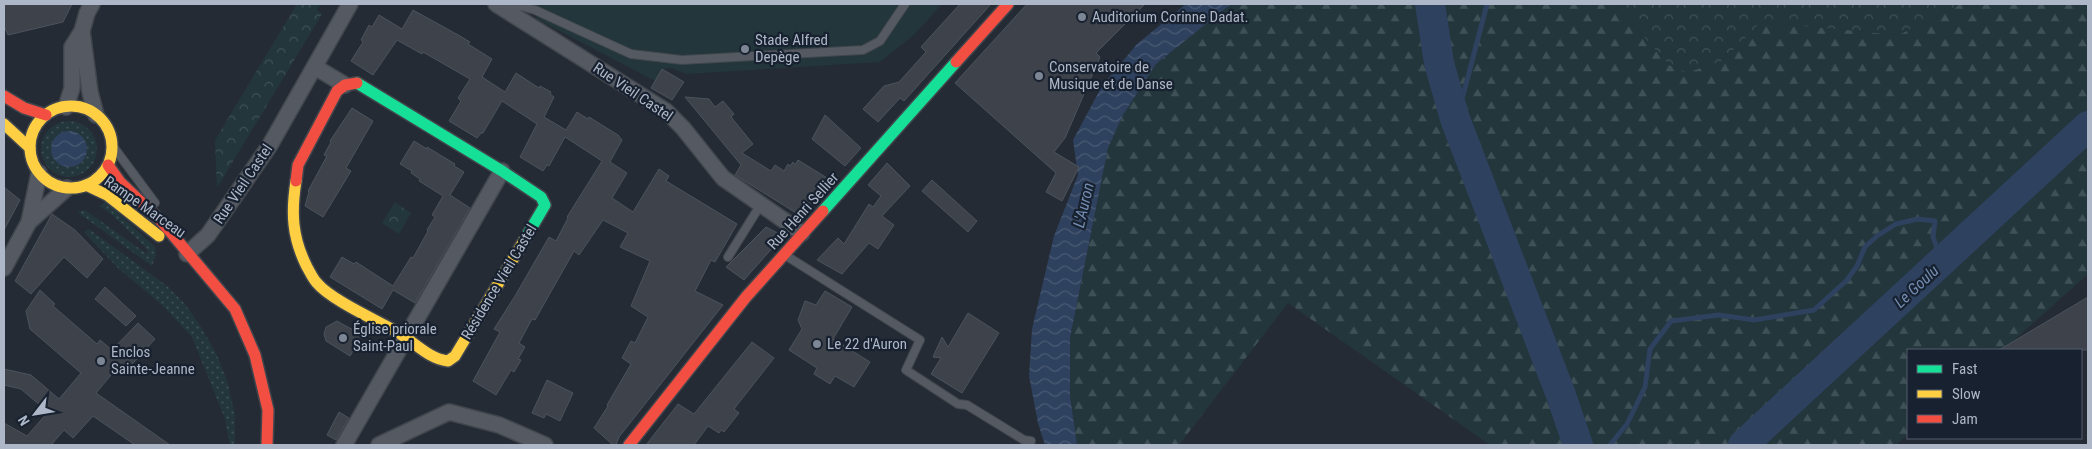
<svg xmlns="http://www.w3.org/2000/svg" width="2092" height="449" viewBox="0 0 2092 449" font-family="'Roboto Condensed',sans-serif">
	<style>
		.grass { fill: url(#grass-dots) }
		.forest { fill: url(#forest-firs) }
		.park { fill: url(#park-crowns) }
		.garden { fill: #22363b }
		.water { fill: url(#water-waves) }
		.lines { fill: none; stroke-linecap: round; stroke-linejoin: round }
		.stream { stroke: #2e415e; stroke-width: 5 }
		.river { stroke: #2e415e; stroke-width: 30 }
		.building { fill: #3d424b; stroke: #4c535d }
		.lane-casing { stroke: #41464d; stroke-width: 10 }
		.street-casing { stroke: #41464d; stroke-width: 18 }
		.fast-casing { stroke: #41464d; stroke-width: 14 }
		.slow-casing { stroke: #41464d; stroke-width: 14 }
		.jam-casing { stroke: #41464d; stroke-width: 14 }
		.lane { stroke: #555a62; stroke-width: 8 }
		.street { stroke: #555a62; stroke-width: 15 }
		.fast { stroke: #16e098; stroke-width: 11 }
		.slow { stroke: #ffcf43; stroke-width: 11 }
		.jam { stroke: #f24e42; stroke-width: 11 }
		.poi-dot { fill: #7d8694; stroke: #18212f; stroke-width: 2 }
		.labels { text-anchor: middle; stroke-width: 4.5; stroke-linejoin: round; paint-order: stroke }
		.poi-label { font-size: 15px; fill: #adb7c7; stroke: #18212f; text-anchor: start }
		.street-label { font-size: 15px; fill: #adb7c7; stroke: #18212f }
		.water-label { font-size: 16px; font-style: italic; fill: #738db2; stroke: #18212f }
	</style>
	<defs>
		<pattern id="grass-dots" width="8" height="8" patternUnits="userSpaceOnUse" patternTransform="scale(1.25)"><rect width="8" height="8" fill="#22363b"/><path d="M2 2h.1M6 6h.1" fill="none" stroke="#3f5156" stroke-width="1.8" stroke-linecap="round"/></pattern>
		<pattern id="forest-firs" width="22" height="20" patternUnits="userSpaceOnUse" patternTransform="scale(1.25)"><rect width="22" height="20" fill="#22363b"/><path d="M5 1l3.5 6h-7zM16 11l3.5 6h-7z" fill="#3f5156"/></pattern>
		<pattern id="park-crowns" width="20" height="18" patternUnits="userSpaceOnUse" patternTransform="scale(1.25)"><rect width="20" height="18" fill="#22363b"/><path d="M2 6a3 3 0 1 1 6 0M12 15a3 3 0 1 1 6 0" fill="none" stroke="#3f5156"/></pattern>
		<pattern id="water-waves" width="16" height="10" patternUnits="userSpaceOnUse" patternTransform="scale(1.25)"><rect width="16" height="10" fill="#2e415e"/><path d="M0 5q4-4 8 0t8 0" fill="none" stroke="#4a5a74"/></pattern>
	</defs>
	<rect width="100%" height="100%" fill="#252b35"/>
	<!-- grass -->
	<g class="grass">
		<circle cx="69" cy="149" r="28"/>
		<polygon points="106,202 155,247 156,254 152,266 77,212 85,210 147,254 148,251 145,247 111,214 99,206"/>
		<polygon points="89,229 167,286 185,304 201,327 216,353 227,380 235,415 235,445 230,445 225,419 192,337 162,305 118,268 84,232"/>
	</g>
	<!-- forest -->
	<polygon class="forest" points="1231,4 1615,4 1669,65 1722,61 1761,21 1898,35 1955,8 1959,4 2088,4 2088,274 2003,350 1908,350 1908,434 1896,445 1490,445 1288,303 1179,445 1077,445 1070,396 1070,338 1108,148 1123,115 1156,64"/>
	<!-- park -->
	<g class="park">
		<polygon points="297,4 321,4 317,10 322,14 217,188 215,140"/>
		<polygon points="1615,4 1959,4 1955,8 1898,35 1761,22 1722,61 1686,73 1669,65"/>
		<polygon points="395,202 411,213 399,234 382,223"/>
	</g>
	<!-- garden -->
	<polygon class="garden" points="534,4 942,4 914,35 880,62 686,74 672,68 662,69 655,81 537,19"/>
	<!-- water -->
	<g class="water">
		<polygon points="1186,4 1231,4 1156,64 1123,115 1108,148 1070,338 1070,396 1077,445 1045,445 1038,423 1029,376 1032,329 1054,236 1078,175 1073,140 1102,86 1137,44"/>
		<circle cx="69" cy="149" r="18"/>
	</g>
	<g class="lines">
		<!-- stream -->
		<g class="stream">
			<polyline points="1455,119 1464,92 1487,4"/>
			<polyline points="1610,445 1627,424 1645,387 1650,349 1671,321 1719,315 1754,320 1814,310 1847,280 1857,266 1865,247 1877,236 1896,224 1918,219 1935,221 1933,237 1942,262"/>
		</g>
		<!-- river -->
		<g class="river">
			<polyline points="1430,4 1439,63 1455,119 1561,395 1578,445"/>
			<polyline points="1743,445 2088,126"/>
		</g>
	</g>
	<!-- building -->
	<g class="building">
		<polygon points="4,4 72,4 63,22 8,35 4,26"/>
		<polygon points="960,4 991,4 904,101 900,98 878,122 863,109 884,86 899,82 926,52 921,47"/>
		<polygon points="1027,4 1145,4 1096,53 1100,57 1065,138 1054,152 1079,167 1062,201 1046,192 1056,173 955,83"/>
		<polygon points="413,10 460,36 470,42 468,44 492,59 482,77 505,92 516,73 539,88 540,86 551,92 550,94 554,97 544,117 566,130 577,112 588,119 589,117 618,135 622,140 610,162 627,173 612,198 633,212 659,169 669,176 666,181 737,224 715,262 711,260 695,291 723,305 619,437 616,445 613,445 594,428 608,406 607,405 631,364 622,358 631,341 635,343 648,317 631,306 650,261 620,247 628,233 603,220 579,255 574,251 535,320 532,319 519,343 525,347 518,359 521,360 514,372 511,370 496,395 473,381 500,332 494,329 515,296 549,237 556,241 568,218 567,217 602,161 565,137 549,166 547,165 543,171 520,157 537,124 502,101 483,133 481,133 477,138 449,121 461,101 458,98 470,79 423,52 422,54 397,40 373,75 351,61 363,42 361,40 369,25 372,27 379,15 402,29"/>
		<polygon points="662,69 684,82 672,100 651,88"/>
		<polygon points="685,97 709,99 715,107 723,101 734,114 731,117 753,144 742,153 771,171 775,165 784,171 788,164 790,166 793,162 795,165 798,160 832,181 801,216 735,175 741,165"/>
		<polygon points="352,108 373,121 346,168 351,171 323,217 305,206 309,192 308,191 327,156 324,155 331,142 330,141"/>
		<polygon points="825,115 861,148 845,166 812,139"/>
		<polygon points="414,141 427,149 427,147 455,164 454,166 464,172 450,195 470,208 415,303 393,290 382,309 330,277 342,257 354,264 356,262 393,286 411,257 413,258 428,231 427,230 435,217 432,215 443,196 419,181 420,179 411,173 412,171 400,164"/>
		<polygon points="887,163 910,186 882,216 894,225 878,249 869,243 842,274 817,260 838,238 844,244 869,204 873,207 881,196 868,185"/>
		<polygon points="932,180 977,221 968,232 922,191"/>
		<polygon points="4,187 20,200 4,230"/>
		<polygon points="52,214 75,230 103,259 87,278 64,257 31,294 15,281"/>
		<polygon points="766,227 783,236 744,280 726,267"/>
		<polygon points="105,287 136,316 126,326 95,299"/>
		<polygon points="40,290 55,304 53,306 97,344 100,340 112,350 138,323 155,339 123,374 116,369 96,393 170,445 135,445 93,416 73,438 64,430 51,445 4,445 4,423 27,436 48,412 21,389 4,385 4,369 31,375 59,399 81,373 30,329 26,311"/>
		<polygon points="825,291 852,307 833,339 870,362 854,387 835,376 830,384 814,374 817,368 789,350 802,329 798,320 805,301 816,305"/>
		<polygon points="2088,297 2088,350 1999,350"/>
		<polygon points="968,313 999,333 962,393 931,374 941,358 933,357 942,337 948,347"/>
		<polygon points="337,321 362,335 350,356 326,341 324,334 326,327"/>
		<polygon points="752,342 774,358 734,409 739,413 724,432 721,430 719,433 708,426 694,445 646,445 678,404 694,414"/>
		<polygon points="547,380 573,393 560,421 546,414 544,418 532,413"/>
		<polygon points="339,412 349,418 336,440 327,435"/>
	</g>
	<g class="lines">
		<!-- lane casing -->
		<g class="lane-casing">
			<g id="lane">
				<polyline points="512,4 535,10 631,54 682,60 863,50 880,41 905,4"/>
				<polyline points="112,145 155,203"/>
				<polyline points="785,255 920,340 906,370 958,404 967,405 1024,440 1031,441"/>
				<polyline points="728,257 761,204"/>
			</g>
		</g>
		<!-- street casing -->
		<g class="street-casing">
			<g id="street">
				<polyline points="496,4 666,111 683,128 723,178 802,233"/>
				<polyline points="82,31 90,92 96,115"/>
				<polyline points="315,67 345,85"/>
				<polyline points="66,107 72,88 72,47 82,31 87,13 92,4"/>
				<polyline points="29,222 67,188"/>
				<polyline points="187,254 208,235 270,145 350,4"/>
				<polyline points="4,268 29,222 39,173"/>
				<polyline points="344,445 502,171"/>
				<polyline points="379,445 449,412 499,425 545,445"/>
			</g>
		</g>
		<!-- fast casing -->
		<g class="fast-casing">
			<g id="fast">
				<polyline points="357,83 502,171 541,197 545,205 525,239"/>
				<polyline points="823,211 956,62"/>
			</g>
		</g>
		<!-- slow casing -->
		<g class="slow-casing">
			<g id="slow">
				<circle cx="71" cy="147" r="41"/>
				<polyline points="4,124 30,148"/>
				<path d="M296,181C291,213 292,237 307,267C310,272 313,279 317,283C331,300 378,321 399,333C415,343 429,359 448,361L455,356L525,239"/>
				<polyline points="86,185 107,195 159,236"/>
			</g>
		</g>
		<!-- jam casing -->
		<g class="jam-casing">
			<g id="jam">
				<polyline points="956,62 1008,4"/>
				<polyline points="4,96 24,108 46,115"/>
				<polyline points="108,165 120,182 162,222 235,309 255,355 268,410 267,445"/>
				<polyline points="296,181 298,165 337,91 345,85 357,83"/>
				<polyline points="629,445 746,297 823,211"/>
			</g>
		</g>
		<!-- lane -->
		<use href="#lane" class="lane"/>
		<!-- street -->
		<use href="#street" class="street"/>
		<!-- fast -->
		<use href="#fast" class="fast"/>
		<!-- slow -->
		<use href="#slow" class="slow"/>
		<!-- jam -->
		<use href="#jam" class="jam"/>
	</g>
	<!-- markers -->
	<g class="poi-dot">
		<circle cx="1082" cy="17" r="5"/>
		<circle cx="745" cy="49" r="5"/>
		<circle cx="1039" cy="76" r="5"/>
		<circle cx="343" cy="338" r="5"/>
		<circle cx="817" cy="344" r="5"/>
		<circle cx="101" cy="361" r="5"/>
	</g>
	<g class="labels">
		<!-- poi labels -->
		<g class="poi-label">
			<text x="1092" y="22">Auditorium Corinne Dadat.</text>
			<text x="755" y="45">Stade Alfred<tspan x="755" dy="17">Depège</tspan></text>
			<text x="1049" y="72">Conservatoire de<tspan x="1049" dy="17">Musique et de Danse</tspan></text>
			<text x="353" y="334">Église priorale<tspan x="353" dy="17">Saint-Paul</tspan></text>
			<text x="827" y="349">Le 22 d'Auron</text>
			<text x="111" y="357">Enclos<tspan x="111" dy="17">Sainte-Jeanne</tspan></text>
		</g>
		<!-- street labels -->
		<g class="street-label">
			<text transform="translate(633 92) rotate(34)" y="5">Rue Vieil Castel</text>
			<text transform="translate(243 184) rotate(-56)" y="5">Rue Vieil Castel</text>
			<text transform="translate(145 207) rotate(35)" y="5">Rampe Marceau</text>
			<text transform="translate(803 211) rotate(-48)" y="5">Rue Henri Sellier</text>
			<text transform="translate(499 282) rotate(-59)" y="5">Résidence Vieil Castel</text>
		</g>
		<!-- water labels -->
		<g class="water-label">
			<text transform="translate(1083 205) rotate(-77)" y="6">L'Auron</text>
			<text transform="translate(1916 286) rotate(-43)" y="6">Le Goulu</text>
		</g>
	</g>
	<!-- border -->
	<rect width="2092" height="449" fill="none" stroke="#adb7c7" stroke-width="10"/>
	<!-- legend -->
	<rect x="1907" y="349" width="175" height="90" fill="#18212f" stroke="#545d6c"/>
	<rect x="1917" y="365" width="25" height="8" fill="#16e098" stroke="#545d6c"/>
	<text x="1952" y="374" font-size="15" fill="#adb7c7">Fast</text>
	<rect x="1917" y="390" width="25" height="8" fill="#ffcf43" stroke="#545d6c"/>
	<text x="1952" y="399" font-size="15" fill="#adb7c7">Slow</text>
	<rect x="1917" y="415" width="25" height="8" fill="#f24e42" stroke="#545d6c"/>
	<text x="1952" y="424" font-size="15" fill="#adb7c7">Jam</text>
	<!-- north arrow -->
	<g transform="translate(35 414) rotate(239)" stroke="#18212f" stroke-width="4" paint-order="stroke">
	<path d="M0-4L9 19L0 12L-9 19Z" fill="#adb7c7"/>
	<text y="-8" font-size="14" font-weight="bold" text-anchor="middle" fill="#adb7c7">N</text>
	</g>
</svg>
